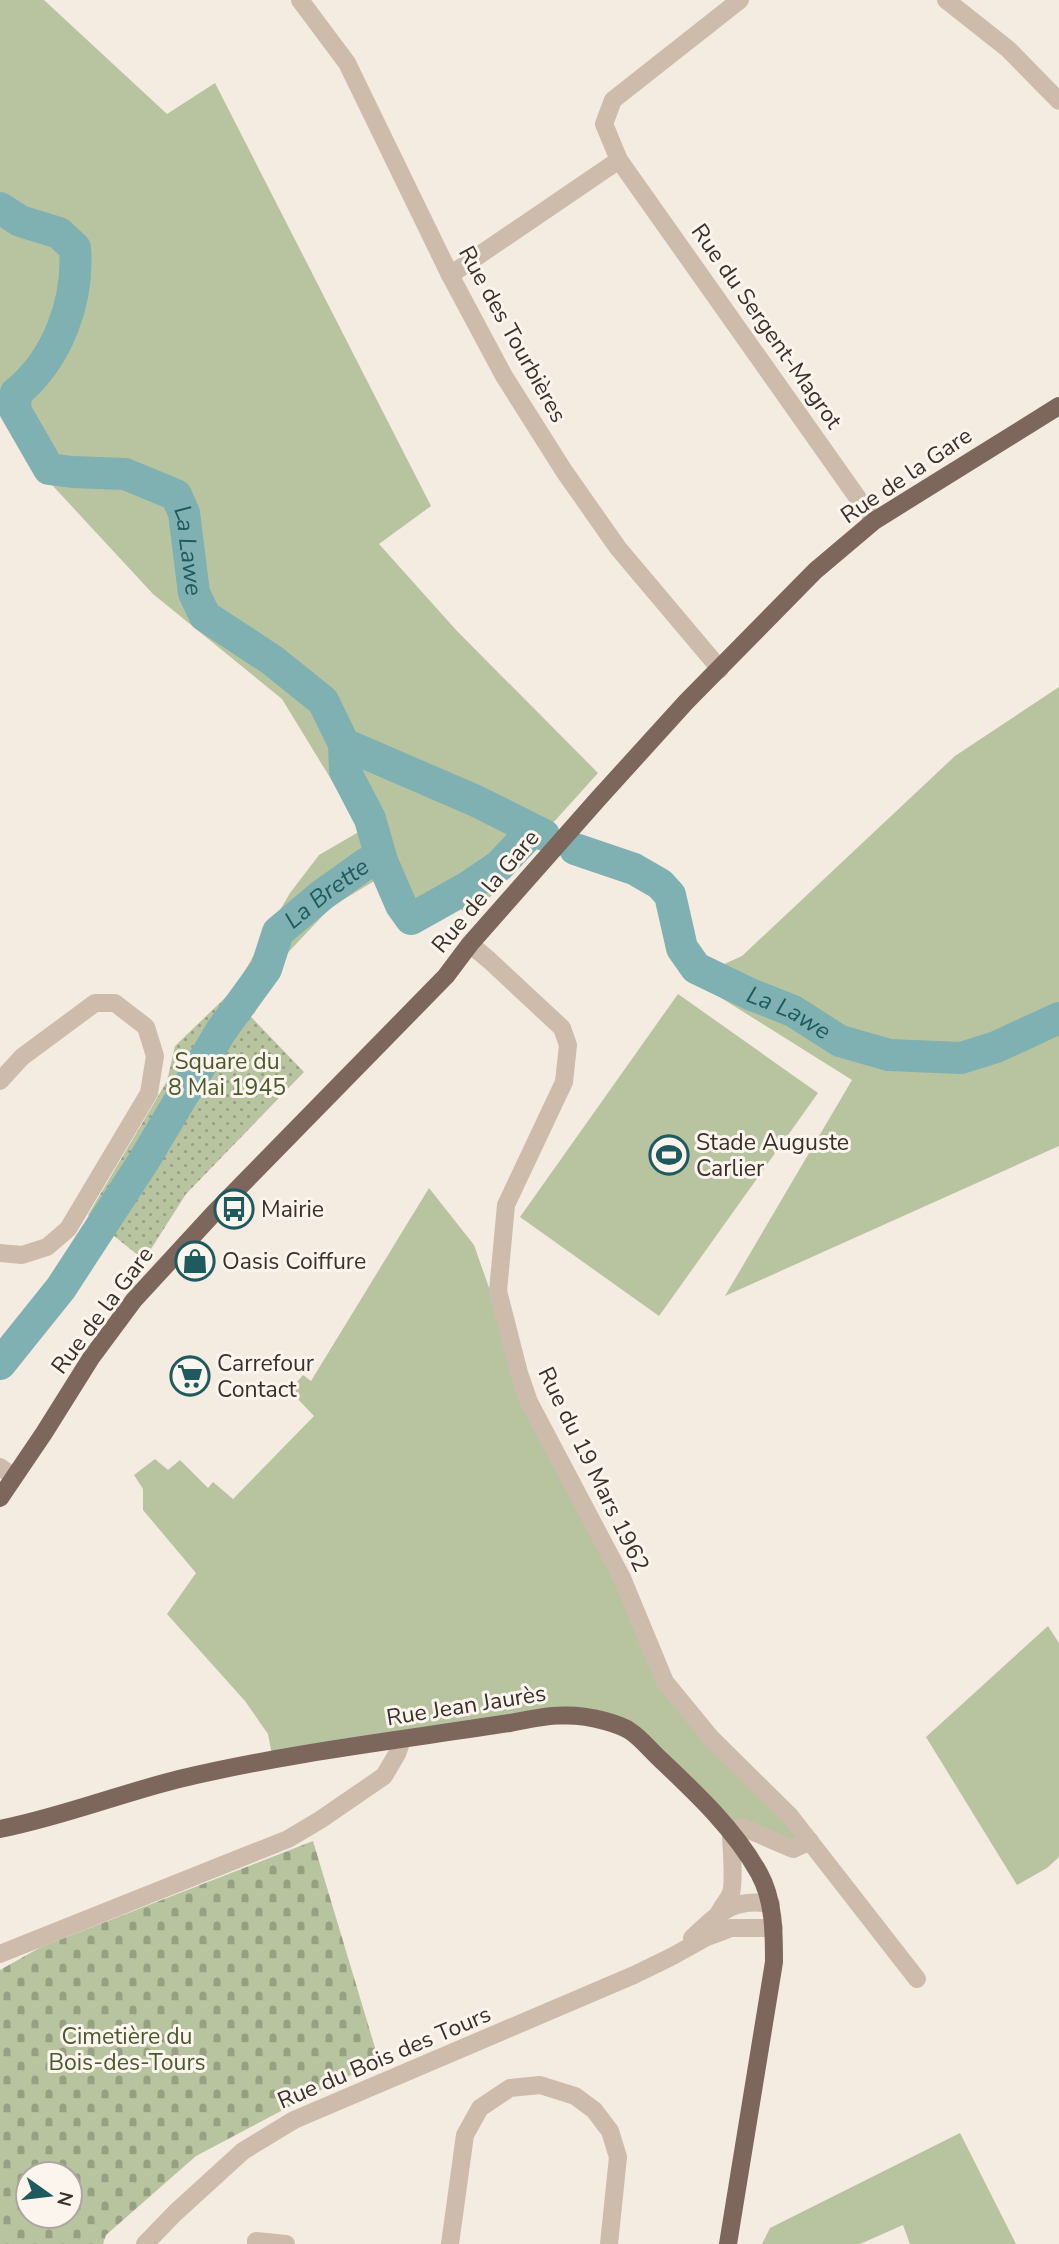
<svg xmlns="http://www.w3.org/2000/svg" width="1059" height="2244" viewBox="0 0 1059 2244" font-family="'Nunito Sans',sans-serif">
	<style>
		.green { fill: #b8c4a0 }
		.cemetery { fill: url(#cemetery-stones); fill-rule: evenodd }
		.park { fill: url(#park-dots) }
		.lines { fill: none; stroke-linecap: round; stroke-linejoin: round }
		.river { stroke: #7fb0b2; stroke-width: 32 }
		.minor { stroke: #cdbbac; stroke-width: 18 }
		.major { stroke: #7d675c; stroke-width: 18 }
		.labels { text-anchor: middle; stroke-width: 6; stroke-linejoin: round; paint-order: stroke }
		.street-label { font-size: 23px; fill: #3b302b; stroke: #fbf5ee }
		.park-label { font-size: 23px; fill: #4a5a2e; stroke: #fbf5ee }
		.poi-label { font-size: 23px; fill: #3b302b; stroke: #fbf5ee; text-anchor: start }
		.water-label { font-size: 24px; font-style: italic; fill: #1f5a5e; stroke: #fbf5ee }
	</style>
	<defs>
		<pattern id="cemetery-stones" width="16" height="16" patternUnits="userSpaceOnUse" patternTransform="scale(1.75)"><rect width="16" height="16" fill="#b8c4a0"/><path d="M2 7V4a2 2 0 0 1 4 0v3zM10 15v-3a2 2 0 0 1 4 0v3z" fill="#97a083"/></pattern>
		<pattern id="park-dots" width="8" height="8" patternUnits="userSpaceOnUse" patternTransform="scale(1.75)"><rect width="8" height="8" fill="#b8c4a0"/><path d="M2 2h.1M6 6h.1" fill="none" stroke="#97a083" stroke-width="1.8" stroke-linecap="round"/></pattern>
	</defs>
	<rect width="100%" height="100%" fill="#f4ebe1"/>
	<!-- green -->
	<g class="green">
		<polygon points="0,0 44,0 167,114 215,83 431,506 379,544 457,631 598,773 533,845 472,919 453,902 408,927 381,877 331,907 280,961 254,1014 236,986 290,893 319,855 362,830 282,699 153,594 53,486 0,402"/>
		<polygon points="1059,687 1059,1146 725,1296 852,1080 691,979 742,956 955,756"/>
		<polygon points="678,994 818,1093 659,1316 520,1217"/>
		<polygon points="429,1188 474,1245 529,1402 665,1682 810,1841 793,1849 731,1833 629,1730 577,1715 273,1760 268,1734 245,1701 167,1614 196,1573 143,1510 143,1489 134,1475 155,1459 168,1470 180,1460 208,1488 213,1482 233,1499 314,1416 292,1393 292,1388 303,1375 311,1381"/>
		<polygon points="1048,1626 1059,1643 1059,1857 1047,1868 1017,1885 926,1737"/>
		<polygon points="960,2133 1016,2244 910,2244 903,2225 860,2244 762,2244 770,2228"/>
	</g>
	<!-- cemetery -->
	<path class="cemetery" d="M313,1841L379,2061L313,2094L196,2156L106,2235L103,2244H0V1970L41,1947ZM28,2174H70V2216H28Z"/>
	<!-- park -->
	<polygon class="park" points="229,994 304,1072 186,1194 144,1260 88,1215 167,1081 175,1046"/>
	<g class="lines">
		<!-- river -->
		<g class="river">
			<path id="s1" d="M0,208L20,221L59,233L75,248C79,300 58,359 16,393L15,410L49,469L72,472L125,474L176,495L184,513L194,593L205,616L272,660L323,701L344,744L476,801L544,835"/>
			<polyline points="344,744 345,771 370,819 382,861"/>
			<path id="s2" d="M575,849L634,869L660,884L670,895L682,948L696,968L750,994L793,1011L840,1041L889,1055L961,1058L996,1047L1059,1018"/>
			<path id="s3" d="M0,1364L61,1288L143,1162L221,1031L266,969L278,932L322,895L367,863L382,861L401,905L411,919L468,887L499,866L532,831"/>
		</g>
		<!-- minor -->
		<g class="minor">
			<polyline points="300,0 347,63 450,275 504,376 564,471 618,548 720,669"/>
			<polyline points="740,0 613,100 604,124 619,160 874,521"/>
			<polyline points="946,0 1008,49 1059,101"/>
			<polyline points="450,275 619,160"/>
			<polyline points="470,944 489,960 562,1028 568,1045 564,1082 506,1205 498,1291 519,1373 529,1402 622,1578 665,1682 711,1738 790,1816 917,1979"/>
			<polyline points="0,1081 22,1057 95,1003 115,1003 146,1027 155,1056 149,1093 68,1229 47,1247 22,1255 0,1253"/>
			<polyline points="0,1467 14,1477"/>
			<path d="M719,1913C722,1906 728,1900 731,1893C735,1881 731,1848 731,1833L742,1827L793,1849L810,1841"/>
			<path d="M692,1938C718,1914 732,1897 771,1904"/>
			<polyline points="0,1954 288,1839 320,1820 384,1776 397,1754 402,1740"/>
			<polyline points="145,2244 175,2213 243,2151 294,2120 634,1975 671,1957 707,1937 731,1928 774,1928"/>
			<polyline points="256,2244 256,2241 286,2244"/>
			<polyline points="450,2244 465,2135 480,2108 510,2088 540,2085 575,2096 594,2110 610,2131 618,2157 609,2244"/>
		</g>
		<!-- major -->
		<g class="major">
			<polyline points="0,1498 44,1433 91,1358 134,1300 214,1213 446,976 470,944 598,799 686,702 816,570 874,521 1059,406"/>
			<path d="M0,1829C61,1817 119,1794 179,1779C288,1753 400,1740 510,1723C543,1716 571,1711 605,1721C612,1723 623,1726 630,1731C641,1738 651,1751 661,1760C697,1794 735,1830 759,1873C774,1900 774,1932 774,1962L728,2244"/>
		</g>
	</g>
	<!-- icons -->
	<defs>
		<g id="stadium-ring" transform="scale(2.0125)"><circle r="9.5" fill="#fbf5ee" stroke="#1f5a5e" stroke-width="1.5"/><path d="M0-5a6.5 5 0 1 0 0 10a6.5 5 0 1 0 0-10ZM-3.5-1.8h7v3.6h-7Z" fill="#1f5a5e"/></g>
		<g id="bus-ring" transform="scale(2.0125)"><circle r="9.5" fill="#fbf5ee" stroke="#1f5a5e" stroke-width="1.5"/><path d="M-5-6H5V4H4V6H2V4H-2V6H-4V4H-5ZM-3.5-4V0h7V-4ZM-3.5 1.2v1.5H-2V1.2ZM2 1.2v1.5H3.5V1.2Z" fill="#1f5a5e"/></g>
		<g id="shop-ring" transform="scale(2.0125)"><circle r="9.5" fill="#fbf5ee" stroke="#1f5a5e" stroke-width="1.5"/><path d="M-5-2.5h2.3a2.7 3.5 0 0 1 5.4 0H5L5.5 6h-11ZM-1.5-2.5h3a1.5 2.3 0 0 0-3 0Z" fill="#1f5a5e"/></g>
		<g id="supermarket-ring" transform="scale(2.0125)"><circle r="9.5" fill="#fbf5ee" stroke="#1f5a5e" stroke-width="1.5"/><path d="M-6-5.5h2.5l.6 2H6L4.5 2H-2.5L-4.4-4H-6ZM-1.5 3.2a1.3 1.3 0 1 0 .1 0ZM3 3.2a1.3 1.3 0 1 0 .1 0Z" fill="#1f5a5e"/></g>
	</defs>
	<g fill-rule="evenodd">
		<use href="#stadium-ring" x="669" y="1155"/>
		<use href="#bus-ring" x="234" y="1209"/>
		<use href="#shop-ring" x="195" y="1261"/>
		<use href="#supermarket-ring" x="190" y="1376"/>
	</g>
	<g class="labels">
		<!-- street labels -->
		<g class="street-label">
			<text transform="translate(767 326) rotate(55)" y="8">Rue du Sergent-Magrot</text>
			<text transform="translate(513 334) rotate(61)" y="8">Rue des Tourbières</text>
			<text transform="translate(906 475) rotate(-34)" y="8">Rue de la Gare</text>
			<text transform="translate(485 891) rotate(-50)" y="8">Rue de la Gare</text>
			<text transform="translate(102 1310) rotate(-53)" y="8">Rue de la Gare</text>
			<text transform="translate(594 1469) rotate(64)" y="8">Rue du 19 Mars 1962</text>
			<text transform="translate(466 1705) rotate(-9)" y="8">Rue Jean Jaurès</text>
			<text transform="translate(384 2057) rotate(-23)" y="8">Rue du Bois des Tours</text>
		</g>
		<!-- park labels -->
		<g class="park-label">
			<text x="227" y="1069">Square du<tspan x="227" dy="26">8 Mai 1945</tspan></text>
			<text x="127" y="2044">Cimetière du<tspan x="127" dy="26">Bois-des-Tours</tspan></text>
		</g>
		<!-- poi labels -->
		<g class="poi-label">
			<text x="696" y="1150">Stade Auguste<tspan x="696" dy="26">Carlier</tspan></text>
			<text x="261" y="1217">Mairie</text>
			<text x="222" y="1269">Oasis Coiffure</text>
			<text x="217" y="1371">Carrefour<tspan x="217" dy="26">Contact</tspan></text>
		</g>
		<!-- water labels -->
		<g class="water-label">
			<text dy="8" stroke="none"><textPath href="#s1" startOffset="523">La Lawe</textPath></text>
			<text dy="8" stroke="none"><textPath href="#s3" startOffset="578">La Brette</textPath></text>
			<text dy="8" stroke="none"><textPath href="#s2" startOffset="289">La Lawe</textPath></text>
		</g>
	</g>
	<!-- north arrow -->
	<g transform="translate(49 2195) rotate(104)"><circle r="33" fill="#fbf5ee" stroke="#aea6a0" stroke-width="2"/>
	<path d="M0-5L12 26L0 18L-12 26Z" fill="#1f5a5e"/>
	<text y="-10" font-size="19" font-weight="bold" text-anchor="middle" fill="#3b302b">N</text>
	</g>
</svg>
